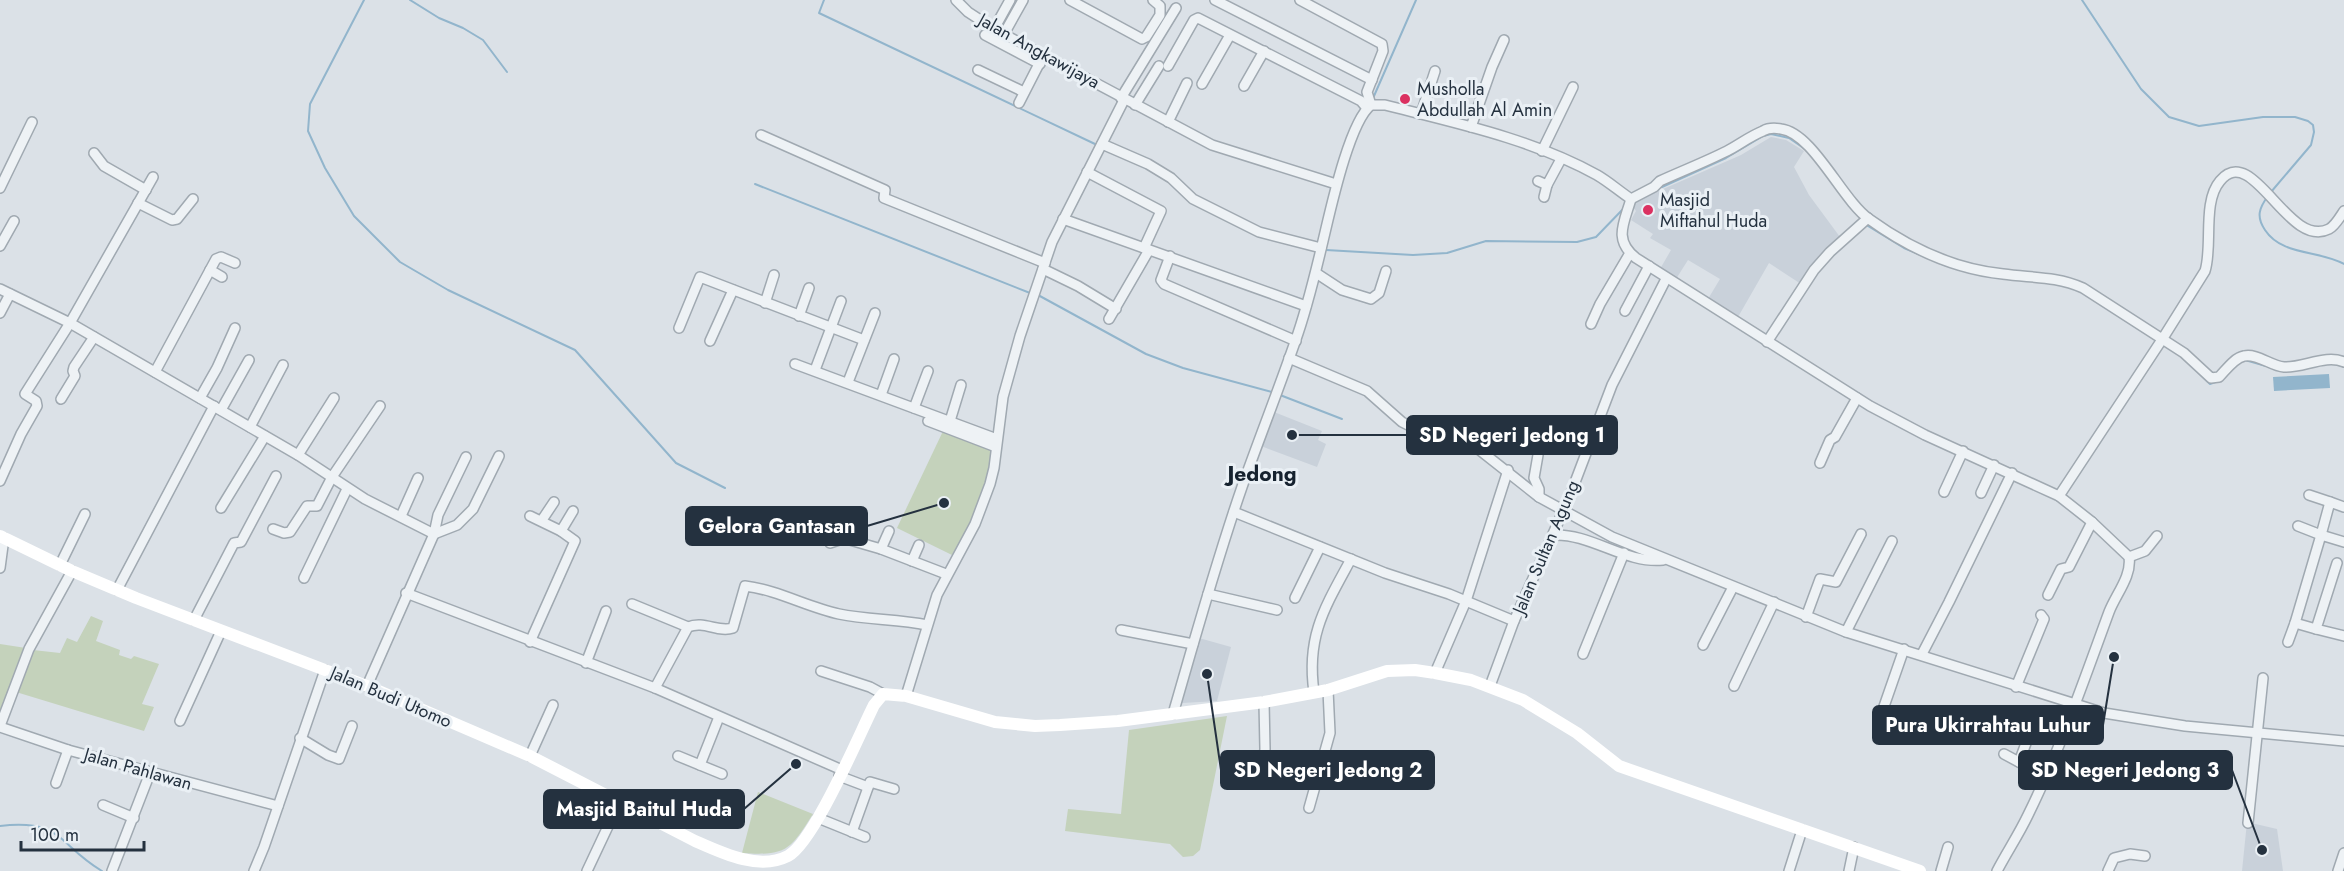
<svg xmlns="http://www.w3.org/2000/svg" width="2344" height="871" viewBox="0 0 2344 871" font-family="Jost,sans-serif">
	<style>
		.built { fill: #c9d1da }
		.green { fill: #c4d2bb }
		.water { fill: #92b5cc }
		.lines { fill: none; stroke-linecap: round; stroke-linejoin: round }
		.stream { stroke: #92b5cc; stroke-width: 2 }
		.street-casing { stroke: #a0a9b1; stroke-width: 12 }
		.street { stroke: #eef2f5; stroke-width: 9 }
		.secondary { stroke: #fff; stroke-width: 12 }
		.poi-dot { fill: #db3161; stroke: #eaf0f5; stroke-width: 2 }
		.labels { text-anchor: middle; stroke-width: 6; stroke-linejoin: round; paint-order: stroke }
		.street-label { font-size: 18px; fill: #24313f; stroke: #eaf0f5 }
		.poi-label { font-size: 18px; fill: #24313f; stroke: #eaf0f5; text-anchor: start }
		.quarter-label { font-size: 21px; font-weight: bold; fill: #16222f; stroke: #eaf0f5 }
		.leader { fill: none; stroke: #24313f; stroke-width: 2 }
		.callout-dot { fill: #24313f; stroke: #eaf0f5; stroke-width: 2 }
		.callout { fill: #24313f; stroke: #24313f; stroke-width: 2 }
		.callout-label { font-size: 20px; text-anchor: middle; font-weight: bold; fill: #fff }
	</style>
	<rect width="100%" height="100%" fill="#dbe1e7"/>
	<!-- built -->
	<g class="built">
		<polygon points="1771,137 1786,140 1804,151 1794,167 1809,195 1840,237 1822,253 1801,284 1769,263 1738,317 1708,299 1720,279 1688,260 1676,279 1660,269 1671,250 1650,238 1653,234 1631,220 1636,211 1633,207 1638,200 1741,155"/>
		<polygon points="1274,412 1322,431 1318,440 1326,444 1317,467 1261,446"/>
		<polygon points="1199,638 1231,647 1217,701 1182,703"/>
		<polygon points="2247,822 2277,829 2283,871 2242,871"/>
	</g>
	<!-- green -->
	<g class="green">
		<polygon points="944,429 988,447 992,452 986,487 973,519 952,555 897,528"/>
		<polygon points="91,616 103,621 96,641 120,650 119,655 131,659 134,656 159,664 142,704 154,707 144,731 16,692 33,650 60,653 67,638 77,642"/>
		<polygon points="0,644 26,648 0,719"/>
		<polygon points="1227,716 1200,850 1193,856 1183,857 1170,844 1065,831 1068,809 1121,814 1129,730"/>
		<path d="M758,792L813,814C790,850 787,856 742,853Z"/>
	</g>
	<!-- water -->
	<polygon class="water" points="2329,374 2330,388 2274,391 2273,377"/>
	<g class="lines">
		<!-- stream -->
		<g class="stream">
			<polyline points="364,0 310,104 308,131 325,168 354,216 400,262 448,290 575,350 676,463 725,488"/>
			<polyline points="410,0 439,18 463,28 483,40 507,72"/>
			<polyline points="824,0 819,13 1095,144"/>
			<polyline points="2082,0 2141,89 2169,117 2199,126 2263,117 2295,117 2308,121 2313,125 2314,132 2311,145 2271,192"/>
			<polyline points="1374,96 1416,0"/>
			<polyline points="755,184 1030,293"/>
			<polyline points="1662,187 1726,158 1763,136 1771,134 1789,138 1805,149"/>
			<path d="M2268,196C2259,208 2256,217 2265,230C2282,256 2319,250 2344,264"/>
			<polyline points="1868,226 1904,248 1947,266"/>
			<polyline points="1326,250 1413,255 1447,253 1486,241 1577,242 1596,237 1625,207"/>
			<polyline points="1038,295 1146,354 1183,368 1272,392"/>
			<polyline points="2245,360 2266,366"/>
			<polyline points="2193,367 2210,384 2218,381"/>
			<polyline points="2301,369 2324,364"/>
			<polyline points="1280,395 1342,419"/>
			<path d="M0,826C63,819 57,844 102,871"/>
		</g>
		<!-- street casing -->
		<g class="street-casing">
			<g id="street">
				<polyline points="956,0 968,12 994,29 1212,145 1336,184"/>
				<polyline points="1070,0 1142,39 1146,37 1160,15 1160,6 1153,0"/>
				<polyline points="1215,0 1372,80"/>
				<polyline points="1300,0 1382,44 1383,51 1367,92 1371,105"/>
				<polyline points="994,29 1010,0"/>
				<polyline points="1004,34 1023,0"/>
				<polyline points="985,35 1040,64"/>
				<polyline points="1168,66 1194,20 1198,18 1361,101 1367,108"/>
				<polyline points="978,70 1024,92"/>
				<polyline points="1202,84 1230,35"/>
				<polyline points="1244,86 1264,51"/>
				<polyline points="1121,98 1176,8"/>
				<polyline points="1019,103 1041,60"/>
				<polyline points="1135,105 1159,66"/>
				<polyline points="1421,114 1435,71"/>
				<polyline points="1168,122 1187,83"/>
				<polyline points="1471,127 1492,67 1504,40"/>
				<polyline points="761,135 885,190 884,198 1045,263"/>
				<polyline points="1102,144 1148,164 1171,178 1193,199 1259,232 1321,248"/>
				<polyline points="1542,151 1573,87"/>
				<polyline points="94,153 104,166 146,190"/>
				<polyline points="1087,172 1161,211 1144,248"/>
				<polyline points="1538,181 1547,185 1561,159"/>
				<polyline points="0,188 32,122"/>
				<polyline points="1544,197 1547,185"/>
				<path d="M1631,199C1624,223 1613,240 1636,258L1870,406L1925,435L2059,496L2092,522L2129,557C2132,576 2116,594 2109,612C2084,680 2060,750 2028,815C2019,834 2007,852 1997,871"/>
				<polyline points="138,203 172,220 177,219 193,199"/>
				<polyline points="1063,219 1306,306"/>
				<polyline points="0,246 14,221"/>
				<polyline points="1170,256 1161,280 1164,284 1296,341"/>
				<polyline points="1043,269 1078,286 1116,309"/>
				<polyline points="210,270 222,277"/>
				<polyline points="1316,273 1342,290 1371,299 1379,293 1386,271"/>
				<polyline points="0,289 70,323 298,455 365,499 434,534 457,525 473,509 499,456"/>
				<polyline points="765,303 774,275"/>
				<polyline points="1625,311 1649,266"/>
				<polyline points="0,313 10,294"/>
				<polyline points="799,316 809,288"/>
				<polyline points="1109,319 1149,250"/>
				<polyline points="1591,324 1600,304 1630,253"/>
				<polyline points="679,328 700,277 864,340"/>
				<polyline points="710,341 733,290"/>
				<polyline points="1767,342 1814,270 1830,252 1868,218"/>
				<polyline points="1289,358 1367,391 1402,422 1410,426 1477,448 1539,497 1612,537 1846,632 2104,713 2185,726 2344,741"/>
				<polyline points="795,364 997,439"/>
				<polyline points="815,370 841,301"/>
				<polyline points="155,372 216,259 221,257 235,263"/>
				<polyline points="848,382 875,313"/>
				<polyline points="881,395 894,359"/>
				<polyline points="200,398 217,368 235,328"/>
				<polyline points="61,399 75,376 73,371 74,367 94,337"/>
				<polyline points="914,408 928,371"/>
				<polyline points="221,410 249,360"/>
				<polyline points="928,421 996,447"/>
				<polyline points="950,421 961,385"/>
				<polyline points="250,427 283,365"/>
				<polyline points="298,455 334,398"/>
				<polyline points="1538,455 1534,478 1539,489 1539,497"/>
				<polyline points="1820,463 1830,440 1835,437 1857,398"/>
				<polyline points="0,481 21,434 37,406 36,401 25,394 70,323 153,177"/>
				<polyline points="1944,492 1963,451"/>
				<polyline points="1981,493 1994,465"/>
				<polyline points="2309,495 2330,502"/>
				<path d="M2059,496L2163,338L2205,271C2213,246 2202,202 2220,181C2253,141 2288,250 2329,229C2335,226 2340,217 2344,211"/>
				<polyline points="221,508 265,436"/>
				<polyline points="1234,512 1385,573 1449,594 1514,621"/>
				<polyline points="401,516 418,478"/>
				<polyline points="542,520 554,502"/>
				<polyline points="853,523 848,536 850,540 881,549 946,574"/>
				<polyline points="2298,526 2321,535 2330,502 2344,507"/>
				<polyline points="273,529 284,533 290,532 307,506 317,506 332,477 380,406"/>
				<polyline points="561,531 573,511"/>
				<path d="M1553,535C1591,533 1625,564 1663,560"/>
				<polyline points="830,543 848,537"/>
				<polyline points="881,549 889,531"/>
				<polyline points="2129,557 2145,551 2157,536"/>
				<polyline points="912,561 919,545"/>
				<polyline points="2337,563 2316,629 2344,636"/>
				<polyline points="60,565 85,514"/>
				<polyline points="0,568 4,538"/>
				<polyline points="304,578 347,489"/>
				<polyline points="117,590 214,406"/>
				<polyline points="406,593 655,688 842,770"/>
				<polyline points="1208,594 1277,610"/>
				<polyline points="2048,595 2061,569 2069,567 2092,522"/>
				<polyline points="1295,598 1320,547"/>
				<polyline points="632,604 688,627"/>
				<polyline points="1806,617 1820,579 1836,582 1861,534"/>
				<polyline points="194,620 234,543 241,542 276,476"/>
				<polyline points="2316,629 2295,623 2321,535 2344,542"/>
				<polyline points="1121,630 1193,644"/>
				<polyline points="1846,632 1892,541"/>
				<polyline points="530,642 575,541 561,531 530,516"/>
				<polyline points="2288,642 2295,623"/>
				<polyline points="1703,645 1733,587"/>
				<polyline points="1583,654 1624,553"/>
				<polyline points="1922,654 1949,602 2012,473"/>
				<polyline points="586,663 606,611"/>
				<polyline points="821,671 870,687 883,694"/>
				<polyline points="1435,673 1466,601 1508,470"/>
				<polyline points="367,686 434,534 438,515 466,457"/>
				<polyline points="1490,686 1514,621 1569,498 1612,385 1666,279"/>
				<polyline points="1734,686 1774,602"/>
				<polyline points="2016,687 2044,619 2041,615"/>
				<path d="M655,688L688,627C704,620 718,633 733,628L745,586C778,590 807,607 839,614C868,620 898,619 927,625"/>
				<path d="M1314,692C1306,636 1325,607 1351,559"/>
				<polyline points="906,696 937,595 975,524 990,484 994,468 1003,397 1020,336 1052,242 1124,100"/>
				<path d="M1173,714C1195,638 1216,562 1242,487C1259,439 1278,391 1295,342C1307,309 1315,275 1323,241C1330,212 1349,122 1371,105H1385C1456,123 1532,139 1597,175C1609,182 1619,191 1631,199L1654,187L1660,181C1682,171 1705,162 1727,151C1739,145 1750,136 1763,131C1768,128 1775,128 1781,129C1813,133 1842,200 1869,219C1909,248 1953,269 2003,274C2031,278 2056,276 2083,288L2184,353L2211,378L2219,377C2226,370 2234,358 2244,356C2257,353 2271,366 2284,367C2303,368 2326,354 2344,362"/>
				<polyline points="1881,715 1904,649"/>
				<polyline points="180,721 221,631"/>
				<polyline points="0,726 29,649 72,571"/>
				<polyline points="0,727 68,750 278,806"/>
				<polyline points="300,738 328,755 339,759 352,726"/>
				<polyline points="2004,754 2045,776"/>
				<polyline points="530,756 553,705"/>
				<polyline points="678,756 722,774"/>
				<polyline points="2019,762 2035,719"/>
				<polyline points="700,765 719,717"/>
				<polyline points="839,776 868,787"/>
				<polyline points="56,783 68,750"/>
				<polyline points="1262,784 1265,749 1264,702"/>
				<polyline points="103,805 134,818"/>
				<polyline points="1309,808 1330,733 1328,690"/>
				<polyline points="818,818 865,837"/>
				<polyline points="2248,823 2263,678"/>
				<polyline points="852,832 870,782 894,789"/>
				<polyline points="112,871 150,773"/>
				<polyline points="254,871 264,847 325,670"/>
				<polyline points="587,871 619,803"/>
				<polyline points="1789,871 1802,830"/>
				<polyline points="1849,871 1854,847"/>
				<polyline points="1941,871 1948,847"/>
				<polyline points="2108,871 2114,858 2130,854 2145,856"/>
				<polyline points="2338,871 2344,853"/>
			</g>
		</g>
		<!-- street -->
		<use href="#street" class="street"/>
		<!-- secondary -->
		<path class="secondary" d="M0,536L72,571L136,598L367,686L488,738L530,756L695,841C722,853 759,871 788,856C814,842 859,735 874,705L883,694L906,696L995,722L1035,726L1060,725L1118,721L1264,702L1328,690L1387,671L1415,670L1435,673L1471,680L1523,700L1577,733L1619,766L1920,871"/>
	</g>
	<!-- markers -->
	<g class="poi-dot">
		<circle cx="1405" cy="99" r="6"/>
		<circle cx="1648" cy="210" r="6"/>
	</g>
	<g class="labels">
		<!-- street labels -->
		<g class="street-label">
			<text transform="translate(1039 51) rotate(29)" y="6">Jalan Angkawijaya</text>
			<text transform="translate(1546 547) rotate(-67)" y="6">Jalan Sultan Agung</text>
			<text transform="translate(391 697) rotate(23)" y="6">Jalan Budi Utomo</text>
			<text transform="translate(138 769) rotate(16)" y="6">Jalan Pahlawan</text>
		</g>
		<!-- poi labels -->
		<g class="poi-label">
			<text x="1417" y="95">Musholla<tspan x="1417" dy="21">Abdullah Al Amin</tspan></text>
			<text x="1660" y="206">Masjid<tspan x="1660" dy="21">Miftahul Huda</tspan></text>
		</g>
		<!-- quarter labels -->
		<g class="quarter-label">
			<text x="1262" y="481">Jedong</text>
		</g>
	</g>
	<!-- callouts -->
	<path class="leader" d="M1292 435L1407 435M944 503L867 526M2114 657L2103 725M1207 674L1221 770M2262 850L2232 770M796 764L744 809"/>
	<g class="callout-dot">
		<circle cx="1292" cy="435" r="6"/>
		<circle cx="944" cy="503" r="6"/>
		<circle cx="2114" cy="657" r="6"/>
		<circle cx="1207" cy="674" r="6"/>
		<circle cx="2262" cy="850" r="6"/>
		<circle cx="796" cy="764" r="6"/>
	</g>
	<g class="callout">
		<rect x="1407" y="416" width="210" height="38" rx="6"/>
		<rect x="686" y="507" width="181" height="38" rx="6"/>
		<rect x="1873" y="706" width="230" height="38" rx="6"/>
		<rect x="1221" y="751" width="213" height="38" rx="6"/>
		<rect x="2019" y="751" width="213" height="38" rx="6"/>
		<rect x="544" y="790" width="200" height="38" rx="6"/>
	</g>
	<g class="callout-label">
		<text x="1512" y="442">SD Negeri Jedong 1</text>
		<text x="777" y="533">Gelora Gantasan</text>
		<text x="1988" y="732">Pura Ukirrahtau Luhur</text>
		<text x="1328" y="777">SD Negeri Jedong 2</text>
		<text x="2125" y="777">SD Negeri Jedong 3</text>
		<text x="644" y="816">Masjid Baitul Huda</text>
	</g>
	<!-- scale -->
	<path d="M21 841v9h123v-9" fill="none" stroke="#24313f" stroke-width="3"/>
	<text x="30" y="841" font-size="18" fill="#24313f" stroke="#eaf0f5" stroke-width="4.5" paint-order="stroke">100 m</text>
</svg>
